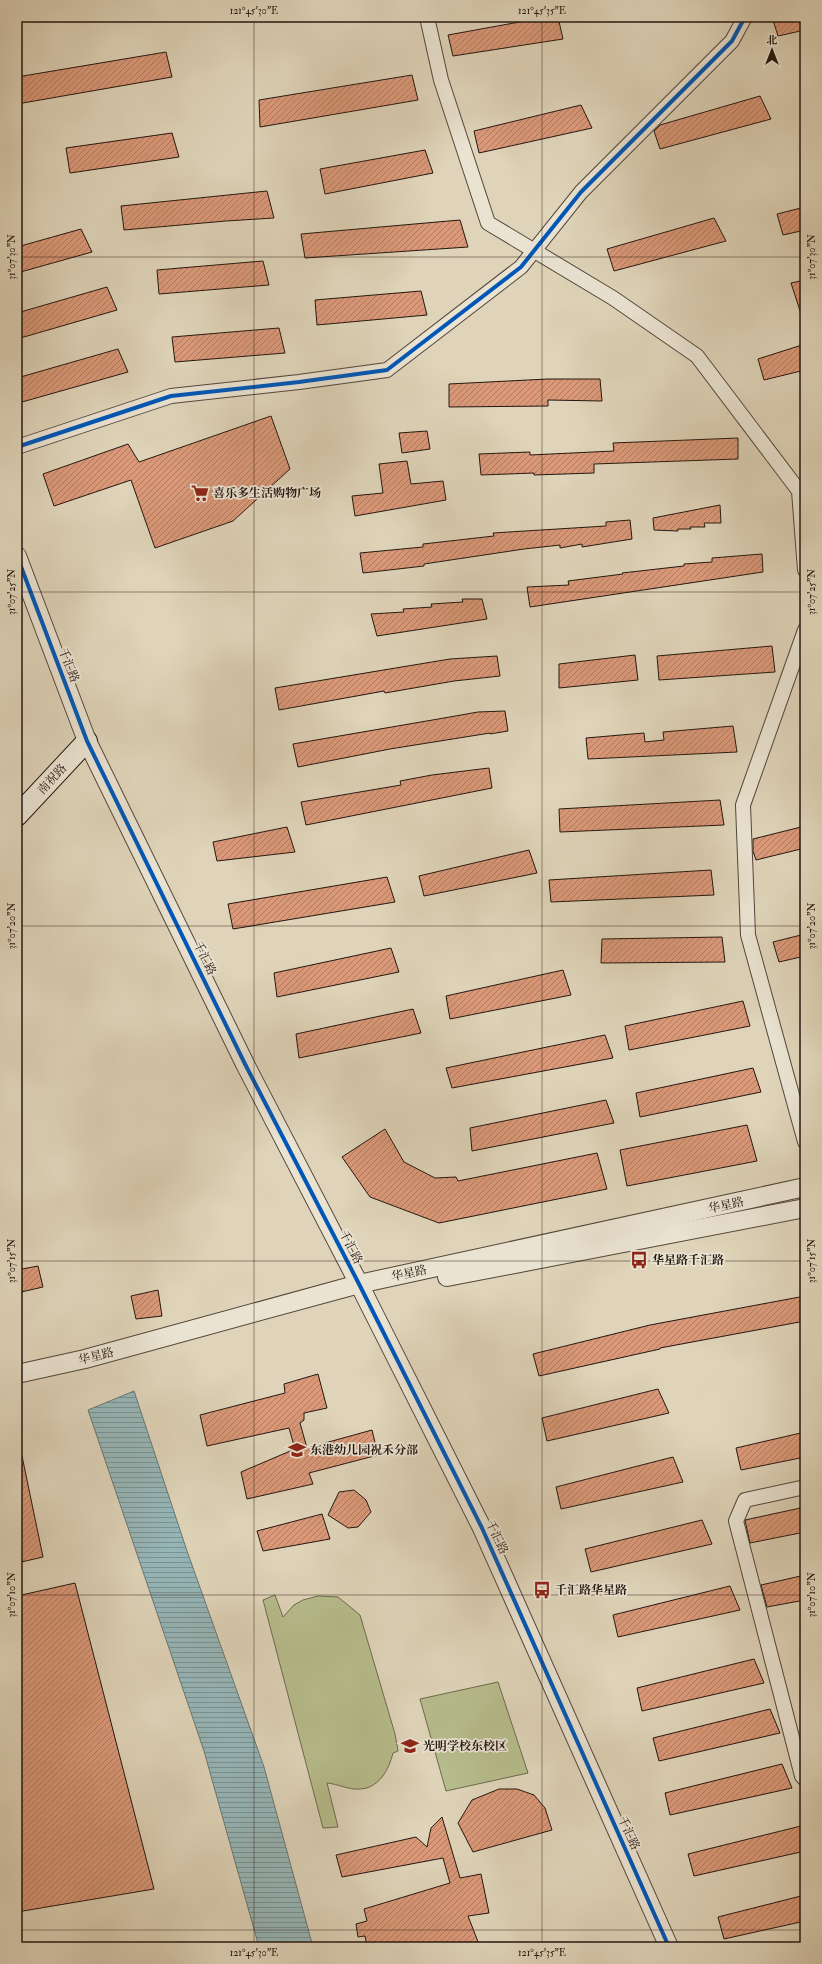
<svg xmlns="http://www.w3.org/2000/svg" width="822" height="1964" viewBox="0 0 822 1964" font-family="'IM FELL Double Pica','Noto Serif SC',serif">
	<style>
		.garden { fill: #b6bc8c; stroke: #6d694e }
		.water { fill: url(#water-rules); stroke: #687674 }
		.building { fill: url(#building-hatch); stroke: #24160f }
		.lines { fill: none; stroke-linecap: round; stroke-linejoin: round }
		.minor-casing { stroke: #53463a; stroke-width: 16 }
		.tertiary-casing { stroke: #53463a; stroke-width: 20 }
		.secondary-casing { stroke: #24160f; stroke-width: 22 }
		.minor { stroke: #eae3d2; stroke-width: 14 }
		.tertiary { stroke: #eae3d2; stroke-width: 18 }
		.secondary { stroke: #eae3d2; stroke-width: 20 }
		.cycleway-casing { stroke: #eae3d2; stroke-width: 6 }
		.cycleway { stroke: #0057b8; stroke-width: 4 }
		.ticks { fill: none; stroke: #24160f; stroke-width: 1; stroke-opacity: 0.45 }
		.labels { text-anchor: middle; stroke-width: 3.5; stroke-linejoin: round; paint-order: stroke }
		.poi-label { font-size: 12px; font-weight: bold; fill: #24160f; stroke: #eae3d2; text-anchor: start }
		.street-label { font-size: 12px; fill: #24160f; stroke: #eae3d2 }
		.neatline { fill: none; stroke: #24160f; stroke-width: 1.5 }
		.ticks-label { font-size: 10px; text-anchor: middle; fill: #24160f }
	</style>
	<defs>
		<pattern id="water-rules" width="6" height="5" patternUnits="userSpaceOnUse"><rect width="6" height="5" fill="#96b6b8"/><path d="M0 2.5h6" fill="none" stroke="#7a9394"/></pattern>
		<pattern id="building-hatch" width="6" height="6" patternUnits="userSpaceOnUse"><rect width="6" height="6" fill="#db9979"/><path d="M-1 1l2-2M0 6l6-6M5 7l2-2" fill="none" stroke="#b17c62"/></pattern>
	</defs>
	<rect width="100%" height="100%" fill="#dfd4b9"/>
	<filter id="stains"><feTurbulence type="fractalNoise" baseFrequency=".005" numOctaves="4"/><feColorMatrix values="0 0 0 0 .2 0 0 0 0 .09 0 0 0 0 .02 0 0 0 .5 -.17"/></filter>
	<radialGradient id="worn" r=".72"><stop offset=".6" stop-color="#630" stop-opacity="0"/><stop offset="1" stop-color="#630" stop-opacity=".3"/></radialGradient>
	<!-- garden -->
	<g class="garden">
		<path d="M275,1595L283,1617L294,1605L303,1600L318,1596L338,1597L360,1615L395,1734L398,1751L393,1753C389,1769 379,1789 359,1789C349,1790 338,1784 327,1783L338,1827L323,1828L263,1600Z"/>
		<polygon points="498,1682 528,1773 446,1791 420,1699"/>
	</g>
	<!-- water -->
	<polygon class="water" points="134,1391 187,1551 264,1767 313,1947 259,1947 204,1751 88,1410"/>
	<!-- building -->
	<g class="building">
		<polygon points="547,17 558,17 563,39 453,56 448,35"/>
		<polygon points="772,17 805,17 805,30 778,36"/>
		<polygon points="166,52 172,77 17,104 17,77"/>
		<polygon points="412,75 418,100 260,127 259,100"/>
		<polygon points="760,96 771,119 660,149 654,131 660,125"/>
		<polygon points="581,105 592,128 479,153 474,131"/>
		<polygon points="172,133 179,157 70,173 66,148"/>
		<polygon points="425,150 433,173 325,194 320,169"/>
		<polygon points="267,191 274,218 226,221 124,230 121,206"/>
		<polygon points="805,207 805,230 783,235 777,214"/>
		<polygon points="714,218 726,241 614,271 607,249"/>
		<polygon points="460,220 468,247 305,258 301,234"/>
		<polygon points="81,229 92,252 17,273 17,247"/>
		<polygon points="263,261 269,285 159,294 157,270"/>
		<polygon points="805,280 805,320 803,320 791,283"/>
		<polygon points="107,287 117,310 17,339 17,313"/>
		<polygon points="421,291 427,315 317,325 315,300"/>
		<polygon points="279,328 285,353 175,362 172,337"/>
		<polygon points="805,344 805,370 764,380 758,359"/>
		<polygon points="118,349 128,372 22,402 17,385 17,378"/>
		<polygon points="548,379 600,379 602,401 548,400 548,406 449,407 449,384"/>
		<polygon points="271,416 290,469 233,521 155,548 131,480 54,506 43,474 128,444 139,462"/>
		<polygon points="427,431 430,449 402,453 399,433"/>
		<polygon points="738,438 738,459 594,464 594,473 534,475 534,473 481,475 479,454 530,452 530,455 614,451 613,443"/>
		<polygon points="407,461 411,484 443,481 446,500 355,516 352,496 383,493 379,464"/>
		<polygon points="720,505 721,523 704,523 705,527 690,527 691,529 678,529 678,531 654,530 653,518"/>
		<polygon points="630,520 632,539 582,547 582,544 560,548 560,545 524,549 424,564 424,566 363,573 360,553 423,547 423,544 494,536 493,533 606,526 606,522"/>
		<polygon points="762,554 763,572 530,607 527,587 569,585 568,581 623,574 622,573 684,566 684,564 712,562 712,558"/>
		<polygon points="462,599 482,599 487,619 377,636 371,614 404,612 403,609 432,607 431,604 463,602"/>
		<polygon points="772,646 775,672 659,680 657,656"/>
		<polygon points="635,655 638,680 559,688 559,664"/>
		<polygon points="497,656 500,676 454,681 385,693 384,691 279,710 275,688 450,659"/>
		<polygon points="505,711 508,731 490,734 490,733 390,749 298,767 293,744 444,718 478,712"/>
		<polygon points="733,726 737,752 588,759 586,738 644,733 645,742 664,740 663,732"/>
		<polygon points="489,768 492,788 306,825 301,802 401,785 400,781 432,775"/>
		<polygon points="720,800 724,825 560,832 559,809"/>
		<polygon points="805,826 805,848 756,860 753,851 753,839"/>
		<polygon points="287,827 295,852 217,861 213,842"/>
		<polygon points="529,850 537,873 424,896 419,876"/>
		<polygon points="711,870 714,895 551,902 549,880"/>
		<polygon points="387,877 395,902 233,929 228,904"/>
		<polygon points="805,934 805,956 779,962 773,942"/>
		<polygon points="722,937 725,962 601,963 602,939"/>
		<polygon points="391,948 399,972 277,997 274,973"/>
		<polygon points="563,970 571,995 450,1019 446,996"/>
		<polygon points="743,1001 750,1026 629,1050 625,1026"/>
		<polygon points="413,1009 421,1033 299,1058 296,1034"/>
		<polygon points="605,1035 613,1058 452,1088 446,1068"/>
		<polygon points="753,1068 761,1092 640,1117 636,1093"/>
		<polygon points="606,1100 614,1123 472,1151 470,1128"/>
		<polygon points="747,1125 757,1161 627,1186 620,1150"/>
		<polygon points="385,1129 404,1162 435,1178 456,1177 458,1181 597,1153 607,1189 439,1223 370,1197 342,1157"/>
		<polygon points="38,1266 43,1287 17,1293 17,1270"/>
		<polygon points="158,1290 162,1316 136,1319 131,1296"/>
		<polygon points="805,1296 805,1321 660,1348 660,1349 539,1376 533,1354 650,1325"/>
		<polygon points="318,1374 327,1408 304,1413 304,1420 300,1423 307,1448 372,1430 378,1455 309,1473 313,1484 247,1499 241,1472 295,1449 289,1428 207,1446 200,1415 285,1393 284,1384"/>
		<polygon points="658,1389 669,1413 547,1441 542,1418"/>
		<polygon points="805,1432 805,1457 741,1470 736,1448"/>
		<polygon points="17,1456 22,1456 43,1557 17,1563"/>
		<polygon points="673,1457 683,1482 561,1509 556,1487"/>
		<polygon points="354,1490 366,1500 371,1512 358,1527 348,1528 328,1515 339,1492"/>
		<polygon points="805,1507 805,1532 750,1543 745,1520"/>
		<polygon points="322,1514 330,1539 263,1551 257,1531"/>
		<polygon points="702,1520 712,1544 591,1572 585,1549"/>
		<polygon points="805,1575 805,1600 767,1607 761,1585"/>
		<polygon points="75,1583 154,1889 17,1912 17,1596"/>
		<polygon points="730,1586 740,1610 618,1637 613,1615"/>
		<polygon points="754,1659 764,1683 642,1711 637,1688"/>
		<polygon points="770,1709 780,1733 659,1761 653,1738"/>
		<polygon points="782,1764 792,1788 670,1815 665,1793"/>
		<polygon points="499,1789 517,1789 534,1795 545,1808 552,1830 473,1852 458,1823 472,1800"/>
		<polygon points="442,1817 460,1878 481,1874 489,1913 468,1916 480,1947 367,1947 365,1936 358,1937 356,1924 367,1921 364,1909 450,1883 443,1858 342,1877 336,1855 416,1837 427,1847 431,1828"/>
		<polygon points="805,1825 805,1851 694,1876 688,1854"/>
		<polygon points="805,1895 805,1921 724,1939 718,1917"/>
	</g>
	<g class="lines">
		<!-- minor casing -->
		<g class="minor-casing">
			<g id="minor">
				<polyline points="427,17 441,80 488,223 613,298 697,356 799,491 805,570"/>
				<polyline points="17,447 171,396 299,382 387,370 521,267 581,192 732,41 745,17"/>
				<polyline points="805,630 743,805 748,935 805,1142"/>
				<polyline points="805,1487 745,1500 736,1521 802,1776 805,1779"/>
			</g>
		</g>
		<!-- tertiary casing -->
		<g class="tertiary-casing">
			<g id="tertiary">
				<polyline points="17,556 87,741 245,1064 359,1284 482,1528 669,1947"/>
				<polyline points="447,1277 805,1208"/>
				<polyline points="17,1374 85,1359 359,1284 805,1187"/>
			</g>
		</g>
		<!-- secondary casing -->
		<g class="secondary-casing">
			<polyline id="secondary" points="17,816 87,741"/>
		</g>
		<!-- minor -->
		<use href="#minor" class="minor"/>
		<!-- tertiary -->
		<use href="#tertiary" class="tertiary"/>
		<!-- secondary -->
		<use href="#secondary" class="secondary"/>
		<!-- cycleway casing -->
		<g class="cycleway-casing">
			<g id="cycleway">
				<polyline points="17,447 171,396 299,382 387,370 521,267 581,192 732,41 745,17"/>
				<polyline points="17,556 87,741 245,1064 359,1284 482,1528 669,1947"/>
			</g>
		</g>
		<!-- cycleway -->
		<use href="#cycleway" class="cycleway"/>
	</g>
	<!-- ticks -->
	<path class="ticks" d="M254,17V1947M542,17V1947M17,257H805M17,592H805M17,926H805M17,1261H805M17,1595H805M17,1930H805"/>
	<!-- icons -->
	<defs>
		<g id="supermarket-bare" transform="scale(1.38)"><path d="M-6-5.5h2.5l.6 2H6L4.5 2H-2.5L-4.4-4H-6ZM-1.5 3.2a1.3 1.3 0 1 0 .1 0ZM3 3.2a1.3 1.3 0 1 0 .1 0Z" fill="#8f2418" stroke="#eae3d2" stroke-width="2.5" paint-order="stroke"/></g>
		<g id="bus-bare" transform="scale(1.38)"><path d="M-5-6H5V4H4V6H2V4H-2V6H-4V4H-5ZM-3.5-4V0h7V-4ZM-3.5 1.2v1.5H-2V1.2ZM2 1.2v1.5H3.5V1.2Z" fill="#8f2418" stroke="#eae3d2" stroke-width="2.5" paint-order="stroke"/></g>
		<g id="school-bare" transform="scale(1.38)"><path d="M0-5L7-2L0 1L-7-2ZM-4 1L0 2.5L4 1V4Q0 6-4 4Z" fill="#8f2418" stroke="#eae3d2" stroke-width="2.5" paint-order="stroke"/></g>
	</defs>
	<g fill-rule="evenodd">
		<use href="#supermarket-bare" x="200" y="493"/>
		<use href="#bus-bare" x="639" y="1260"/>
		<use href="#school-bare" x="297" y="1450"/>
		<use href="#bus-bare" x="542" y="1590"/>
		<use href="#school-bare" x="410" y="1746"/>
	</g>
	<g class="labels">
		<!-- poi labels -->
		<g class="poi-label">
			<text x="213" y="497">喜乐多生活购物广场</text>
			<text x="652" y="1264">华星路千汇路</text>
			<text x="310" y="1454">东港幼儿园祝禾分部</text>
			<text x="555" y="1594">千汇路华星路</text>
			<text x="423" y="1750">光明学校东校区</text>
		</g>
		<!-- street labels -->
		<g class="street-label">
			<text transform="translate(69 665) rotate(69)" y="4">千汇路</text>
			<text transform="translate(52 779) rotate(-47)" y="4">南祝路</text>
			<text transform="translate(205 958) rotate(64)" y="4">千汇路</text>
			<text transform="translate(726 1205) rotate(-12)" y="4">华星路</text>
			<text transform="translate(351 1247) rotate(63)" y="4">千汇路</text>
			<text transform="translate(409 1273) rotate(-12)" y="4">华星路</text>
			<text transform="translate(96 1356) rotate(-14)" y="4">华星路</text>
			<text transform="translate(497 1537) rotate(65)" y="4">千汇路</text>
			<text transform="translate(629 1833) rotate(66)" y="4">千汇路</text>
		</g>
	</g>
	<!-- margin -->
	<rect width="822" height="1964" fill="none" stroke="#dfd4b9" stroke-width="44"/>
	<!-- north arrow -->
	<g transform="translate(772 50)" stroke="#eae3d2" stroke-width="3" paint-order="stroke">
	<path d="M0-3L7 15L0 10L-7 15Z" fill="#24160f"/>
	<text y="-6" font-size="11" font-weight="bold" text-anchor="middle" fill="#24160f">北</text>
	</g>
	<rect x="22" y="22" width="778" height="1920" class="neatline"/>
	<g class="ticks-label">
		<text x="254" y="14">121°45'30"E</text>
		<text x="542" y="14">121°45'35"E</text>
		<text transform="translate(11 257) rotate(-90)" y="4">31°07'30"N</text>
		<text transform="translate(811 257) rotate(-90)" y="4">31°07'30"N</text>
		<text transform="translate(11 592) rotate(-90)" y="4">31°07'25"N</text>
		<text transform="translate(811 592) rotate(-90)" y="4">31°07'25"N</text>
		<text transform="translate(11 926) rotate(-90)" y="4">31°07'20"N</text>
		<text transform="translate(811 926) rotate(-90)" y="4">31°07'20"N</text>
		<text transform="translate(11 1261) rotate(-90)" y="4">31°07'15"N</text>
		<text transform="translate(811 1261) rotate(-90)" y="4">31°07'15"N</text>
		<text transform="translate(11 1595) rotate(-90)" y="4">31°07'10"N</text>
		<text transform="translate(811 1595) rotate(-90)" y="4">31°07'10"N</text>
		<text x="254" y="1956">121°45'30"E</text>
		<text x="542" y="1956">121°45'35"E</text>
	</g>
	<rect width="100%" height="100%" filter="url(#stains)"/>
	<rect width="100%" height="100%" fill="url(#worn)"/>
</svg>
